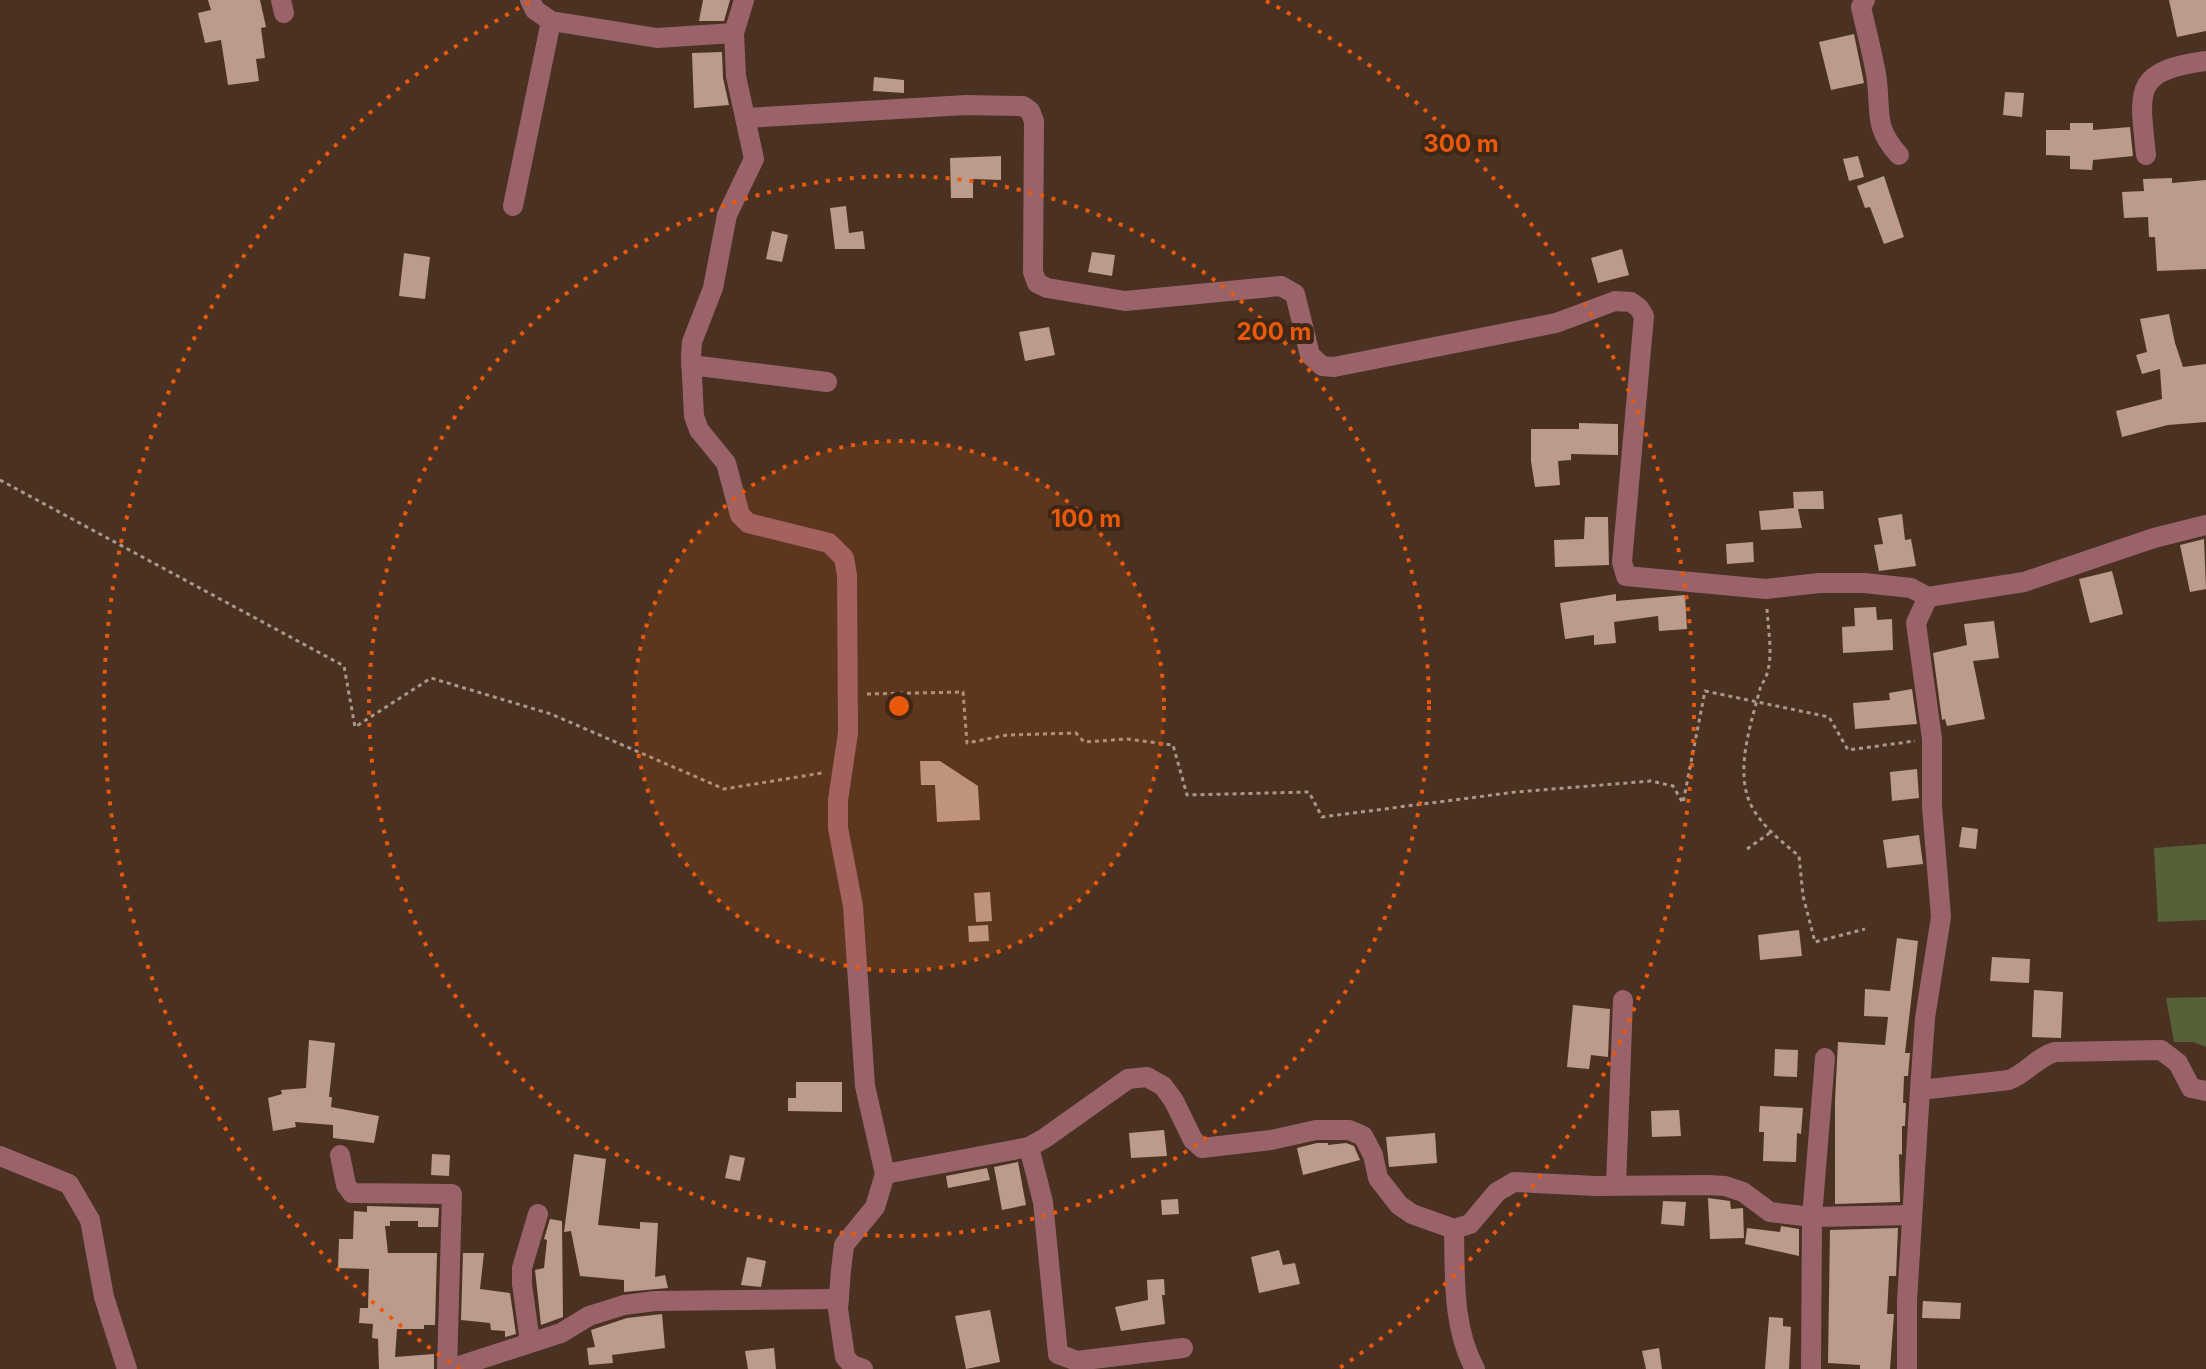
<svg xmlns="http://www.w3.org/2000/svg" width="2206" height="1369" viewBox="0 0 2206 1369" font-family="Inter,sans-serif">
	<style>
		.green { fill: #566137 }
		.building { fill: #bb9b8b }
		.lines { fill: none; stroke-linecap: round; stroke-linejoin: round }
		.path { stroke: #ac978b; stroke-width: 3; stroke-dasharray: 4 4; stroke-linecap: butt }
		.minor { stroke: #9a636a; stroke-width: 20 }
		.ring { fill: none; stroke: #e8590c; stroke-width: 4; stroke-dasharray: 4 8 }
		.centre { fill: #e8590c; stroke: #3f2717; stroke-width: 4 }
		.ring-label { font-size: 24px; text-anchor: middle; font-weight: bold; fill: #e8590c; stroke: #3f2717; stroke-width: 8; stroke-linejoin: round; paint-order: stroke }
	</style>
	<rect width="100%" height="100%" fill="#4a3121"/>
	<!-- green -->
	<g class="green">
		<polygon points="2206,844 2206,920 2158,922 2154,848"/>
		<polygon points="2206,997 2206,1047 2193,1042 2174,1042 2166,998"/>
	</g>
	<!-- building -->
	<g class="building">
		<polygon points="208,0 260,0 266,27 261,28 265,58 256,59 259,81 228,85 221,40 205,43 198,13 211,10"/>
		<polygon points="703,0 730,0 724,21 699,21"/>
		<polygon points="2169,0 2206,0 2206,31 2177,37"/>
		<polygon points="1854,34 1864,83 1831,90 1819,42"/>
		<polygon points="722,52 723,78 729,105 694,108 692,53"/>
		<polygon points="874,77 904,80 904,93 873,91"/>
		<polygon points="2005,92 2024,93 2022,117 2003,115"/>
		<polygon points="2070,123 2093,123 2093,130 2130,127 2133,156 2093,160 2092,170 2070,169 2070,156 2046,155 2046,130 2070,130"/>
		<polygon points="1001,156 1001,180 973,179 973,198 951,198 950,158"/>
		<polygon points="1858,156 1864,177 1849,181 1843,159"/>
		<polygon points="1884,176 1904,237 1884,244 1870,207 1865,208 1857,186"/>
		<polygon points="2172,178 2172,183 2206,180 2206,269 2157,271 2155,237 2149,237 2148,217 2124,218 2122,192 2144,191 2143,179"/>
		<polygon points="846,206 849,233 863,231 865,249 835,249 830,208"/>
		<polygon points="772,231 788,235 782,262 766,259"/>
		<polygon points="1622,249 1629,275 1598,283 1591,258"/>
		<polygon points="1092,252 1115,255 1112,276 1088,272"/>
		<polygon points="404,253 430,257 425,299 399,296"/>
		<polygon points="2169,314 2175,343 2183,367 2206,364 2206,422 2168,425 2122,437 2116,411 2162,399 2160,369 2142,374 2136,355 2147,352 2140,319"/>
		<polygon points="1049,327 1055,355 1025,361 1019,332"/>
		<polygon points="1579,423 1618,424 1618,455 1571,454 1571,460 1558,461 1560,485 1535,487 1531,461 1531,429 1579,429"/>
		<polygon points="1823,491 1824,509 1798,509 1802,528 1761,530 1759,511 1794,508 1793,492"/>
		<polygon points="1902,514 1905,540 1911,539 1916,566 1879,571 1874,545 1883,544 1878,518"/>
		<polygon points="1585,517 1608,517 1609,565 1555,567 1554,540 1584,539"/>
		<polygon points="2204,539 2206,589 2190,592 2180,545"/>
		<polygon points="1753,542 1754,562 1727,564 1726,544"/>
		<polygon points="2112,571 2123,614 2090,623 2079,579"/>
		<polygon points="1616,594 1616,601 1685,595 1687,629 1659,631 1658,616 1614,622 1616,643 1594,645 1594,635 1565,639 1560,603"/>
		<polygon points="1876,607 1877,620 1892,619 1893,650 1843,653 1842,627 1855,626 1854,608"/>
		<polygon points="1994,621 1999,658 1973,661 1985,719 1947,726 1945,719 1942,720 1933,653 1967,645 1964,624"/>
		<polygon points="1912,689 1917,724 1855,729 1853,703 1890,700 1889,693"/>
		<polygon points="920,761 940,761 978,786 980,820 937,822 935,785 921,785"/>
		<polygon points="1917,769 1919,798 1892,801 1890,772"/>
		<polygon points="1962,827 1978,829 1976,849 1959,847"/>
		<polygon points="1919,835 1923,864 1887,868 1883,840"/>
		<polygon points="990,892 992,921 976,922 974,893"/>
		<polygon points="988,925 989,941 969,942 968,926"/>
		<polygon points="1799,930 1802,956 1760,960 1758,935"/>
		<polygon points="1897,938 1918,941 1905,1053 1910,1053 1908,1076 1904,1076 1903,1103 1906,1103 1905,1126 1902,1126 1902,1155 1899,1154 1900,1202 1835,1204 1835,1100 1838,1042 1885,1045 1888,1017 1864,1016 1865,989 1890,991"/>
		<polygon points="1992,957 2030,959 2029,983 1990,981"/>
		<polygon points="2034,990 2063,992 2061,1038 2032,1037"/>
		<polygon points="1573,1005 1610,1009 1608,1057 1591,1055 1589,1069 1567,1067"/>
		<polygon points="309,1040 335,1043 329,1097 332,1097 331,1107 379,1116 374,1143 333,1138 333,1125 295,1122 296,1127 273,1131 268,1098 282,1094 281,1090 306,1088"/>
		<polygon points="1775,1049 1798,1050 1797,1077 1774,1076"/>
		<polygon points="796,1082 842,1082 842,1112 788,1111 788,1098 796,1098"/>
		<polygon points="1760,1106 1803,1108 1801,1134 1797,1133 1796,1162 1763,1161 1764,1132 1759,1132"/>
		<polygon points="1679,1110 1681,1136 1652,1137 1651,1111"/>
		<polygon points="1164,1130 1167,1156 1131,1158 1129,1133"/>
		<polygon points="1435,1133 1437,1163 1389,1167 1386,1137"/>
		<polygon points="1317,1143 1328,1143 1328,1145 1346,1143 1354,1146 1360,1160 1303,1175 1297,1148"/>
		<polygon points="432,1154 450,1155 449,1176 431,1175"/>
		<polygon points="574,1154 606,1159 598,1225 640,1229 640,1222 658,1223 655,1277 665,1275 668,1288 624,1292 624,1280 580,1276 571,1231 564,1232"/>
		<polygon points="730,1155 745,1158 740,1181 725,1178"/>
		<polygon points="1018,1162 1026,1205 1002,1210 994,1167"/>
		<polygon points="987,1168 990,1180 948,1188 946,1176"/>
		<polygon points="1708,1198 1730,1201 1731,1209 1743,1208 1744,1238 1710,1239"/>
		<polygon points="1178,1199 1179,1214 1162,1215 1161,1200"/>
		<polygon points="1663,1201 1686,1202 1684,1226 1661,1224"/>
		<polygon points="367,1206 439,1208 438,1227 418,1227 418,1221 390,1221 390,1226 385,1226 388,1253 437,1253 435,1325 424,1325 424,1329 397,1329 395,1357 434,1354 434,1369 379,1369 378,1339 372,1338 373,1324 359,1323 360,1308 368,1308 369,1269 338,1268 339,1239 353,1239 354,1211 367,1212"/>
		<polygon points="550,1219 562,1221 563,1317 541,1325 535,1270 544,1268 547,1240 544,1239"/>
		<polygon points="1781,1226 1799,1229 1799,1256 1745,1244 1747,1228 1780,1232"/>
		<polygon points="1898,1228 1896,1276 1889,1276 1887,1314 1894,1314 1890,1369 1860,1369 1860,1365 1828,1363 1830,1230"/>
		<polygon points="1279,1250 1283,1265 1295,1263 1300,1284 1259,1293 1251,1257"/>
		<polygon points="463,1253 484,1253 480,1289 510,1293 516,1334 505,1337 505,1331 491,1330 490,1323 461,1320"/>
		<polygon points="747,1257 766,1261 761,1287 741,1285"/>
		<polygon points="1164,1279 1165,1295 1162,1295 1165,1324 1121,1331 1115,1307 1148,1300 1147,1280"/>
		<polygon points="1923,1301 1961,1303 1960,1319 1922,1318"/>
		<polygon points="990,1310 1000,1362 966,1369 955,1316"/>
		<polygon points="662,1314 665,1348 612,1355 613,1363 589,1365 587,1348 595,1347 591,1330 627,1318"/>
		<polygon points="1769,1317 1783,1318 1783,1326 1791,1327 1789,1369 1765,1369"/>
		<polygon points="774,1348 776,1369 748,1369 745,1351"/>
		<polygon points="1659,1348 1662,1369 1646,1369 1642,1351"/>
	</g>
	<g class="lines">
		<!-- path -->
		<g class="path">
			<polyline points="0,480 344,666 355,727 431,678 551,714 724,789 822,773"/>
			<path d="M1767,609C1768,631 1776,667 1761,685C1752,721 1733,772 1752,807C1763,827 1782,842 1799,856L1803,896L1815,942L1865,929"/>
			<polyline points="867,694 963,692 967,743 1007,735 1076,733 1084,742 1127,739 1173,745 1187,795 1309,792 1322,817 1516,792 1651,781 1673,786 1683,803 1705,691 1829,717 1848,750 1915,741"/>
			<polyline points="1747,849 1771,832"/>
		</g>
		<!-- minor -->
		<g class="minor">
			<polyline points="281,0 284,13"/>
			<polyline points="530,0 535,10 551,21 657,38 734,33"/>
			<polyline points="744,0 734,33 736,76 754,159 727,215 713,288 692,342 691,356 694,416 699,430 726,463 740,515 748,523 829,543 844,558 847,575 848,733 838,800 838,828 853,906 865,1086 885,1174 875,1207 844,1245 841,1270 838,1309 845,1357 852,1365 863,1369"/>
			<path d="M1865,0L1861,7C1866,29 1872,52 1876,74C1882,110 1872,126 1899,155"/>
			<polyline points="746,118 966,105 1023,106 1030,111 1034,121 1033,272 1037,283 1047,288 1125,301 1281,286 1295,294 1310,355 1322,366 1334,367 1556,323 1615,301 1631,302 1639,308 1644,316 1622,562 1626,576 1766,589 1819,583 1864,583 1911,588 1928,597"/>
			<path d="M2146,155C2139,89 2133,71 2206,61"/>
			<polyline points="513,206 551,21"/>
			<polyline points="691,365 827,382"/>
			<path d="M1920,1090L2009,1080C2027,1073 2037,1057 2055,1052L2161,1050L2178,1063L2191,1088L2206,1091"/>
			<polyline points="1029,1147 1043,1202 1058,1354 1077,1361 1183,1348"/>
			<polyline points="340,1155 346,1185 352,1193 452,1194 447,1369"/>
			<polyline points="0,1156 69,1184 90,1220 104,1297 127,1369"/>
			<polyline points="885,1174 1029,1147 1045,1138 1128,1079 1147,1077 1163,1086 1174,1101 1193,1140 1202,1148 1271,1140 1316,1130 1349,1130 1363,1136 1373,1155 1378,1178 1399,1205 1412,1214 1454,1229 1470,1224 1497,1192 1514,1182 1596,1186 1708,1185 1725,1186 1743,1192 1770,1212 1812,1217 1912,1215"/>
			<polyline points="1616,1185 1623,1000"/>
			<path d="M1454,1229C1455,1275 1452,1327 1475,1369"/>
			<polyline points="530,1342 522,1284 522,1268 538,1214"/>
			<polyline points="450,1369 561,1333 589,1316 624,1305 655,1301 839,1299"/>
			<polyline points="1811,1369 1812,1217 1825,1058"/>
			<polyline points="1907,1369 1907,1301 1920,1090 1925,1018 1941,917 1932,806 1932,739 1916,623 1928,597 2024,582 2154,538 2206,525"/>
		</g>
	</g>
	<!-- distance rings -->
	<circle cx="899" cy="706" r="265" fill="#e8590c" fill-opacity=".12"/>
	<g class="ring">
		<circle cx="899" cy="706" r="265"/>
		<circle cx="899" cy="706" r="530"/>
		<path d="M460 1369A795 795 0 0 1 532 1M1266 1A795 795 0 0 1 1338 1369"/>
	</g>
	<circle cx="899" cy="706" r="12" class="centre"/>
	<g class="ring-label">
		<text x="1461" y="152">300 m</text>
		<text x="1274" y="340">200 m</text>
		<text x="1086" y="527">100 m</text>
	</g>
</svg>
